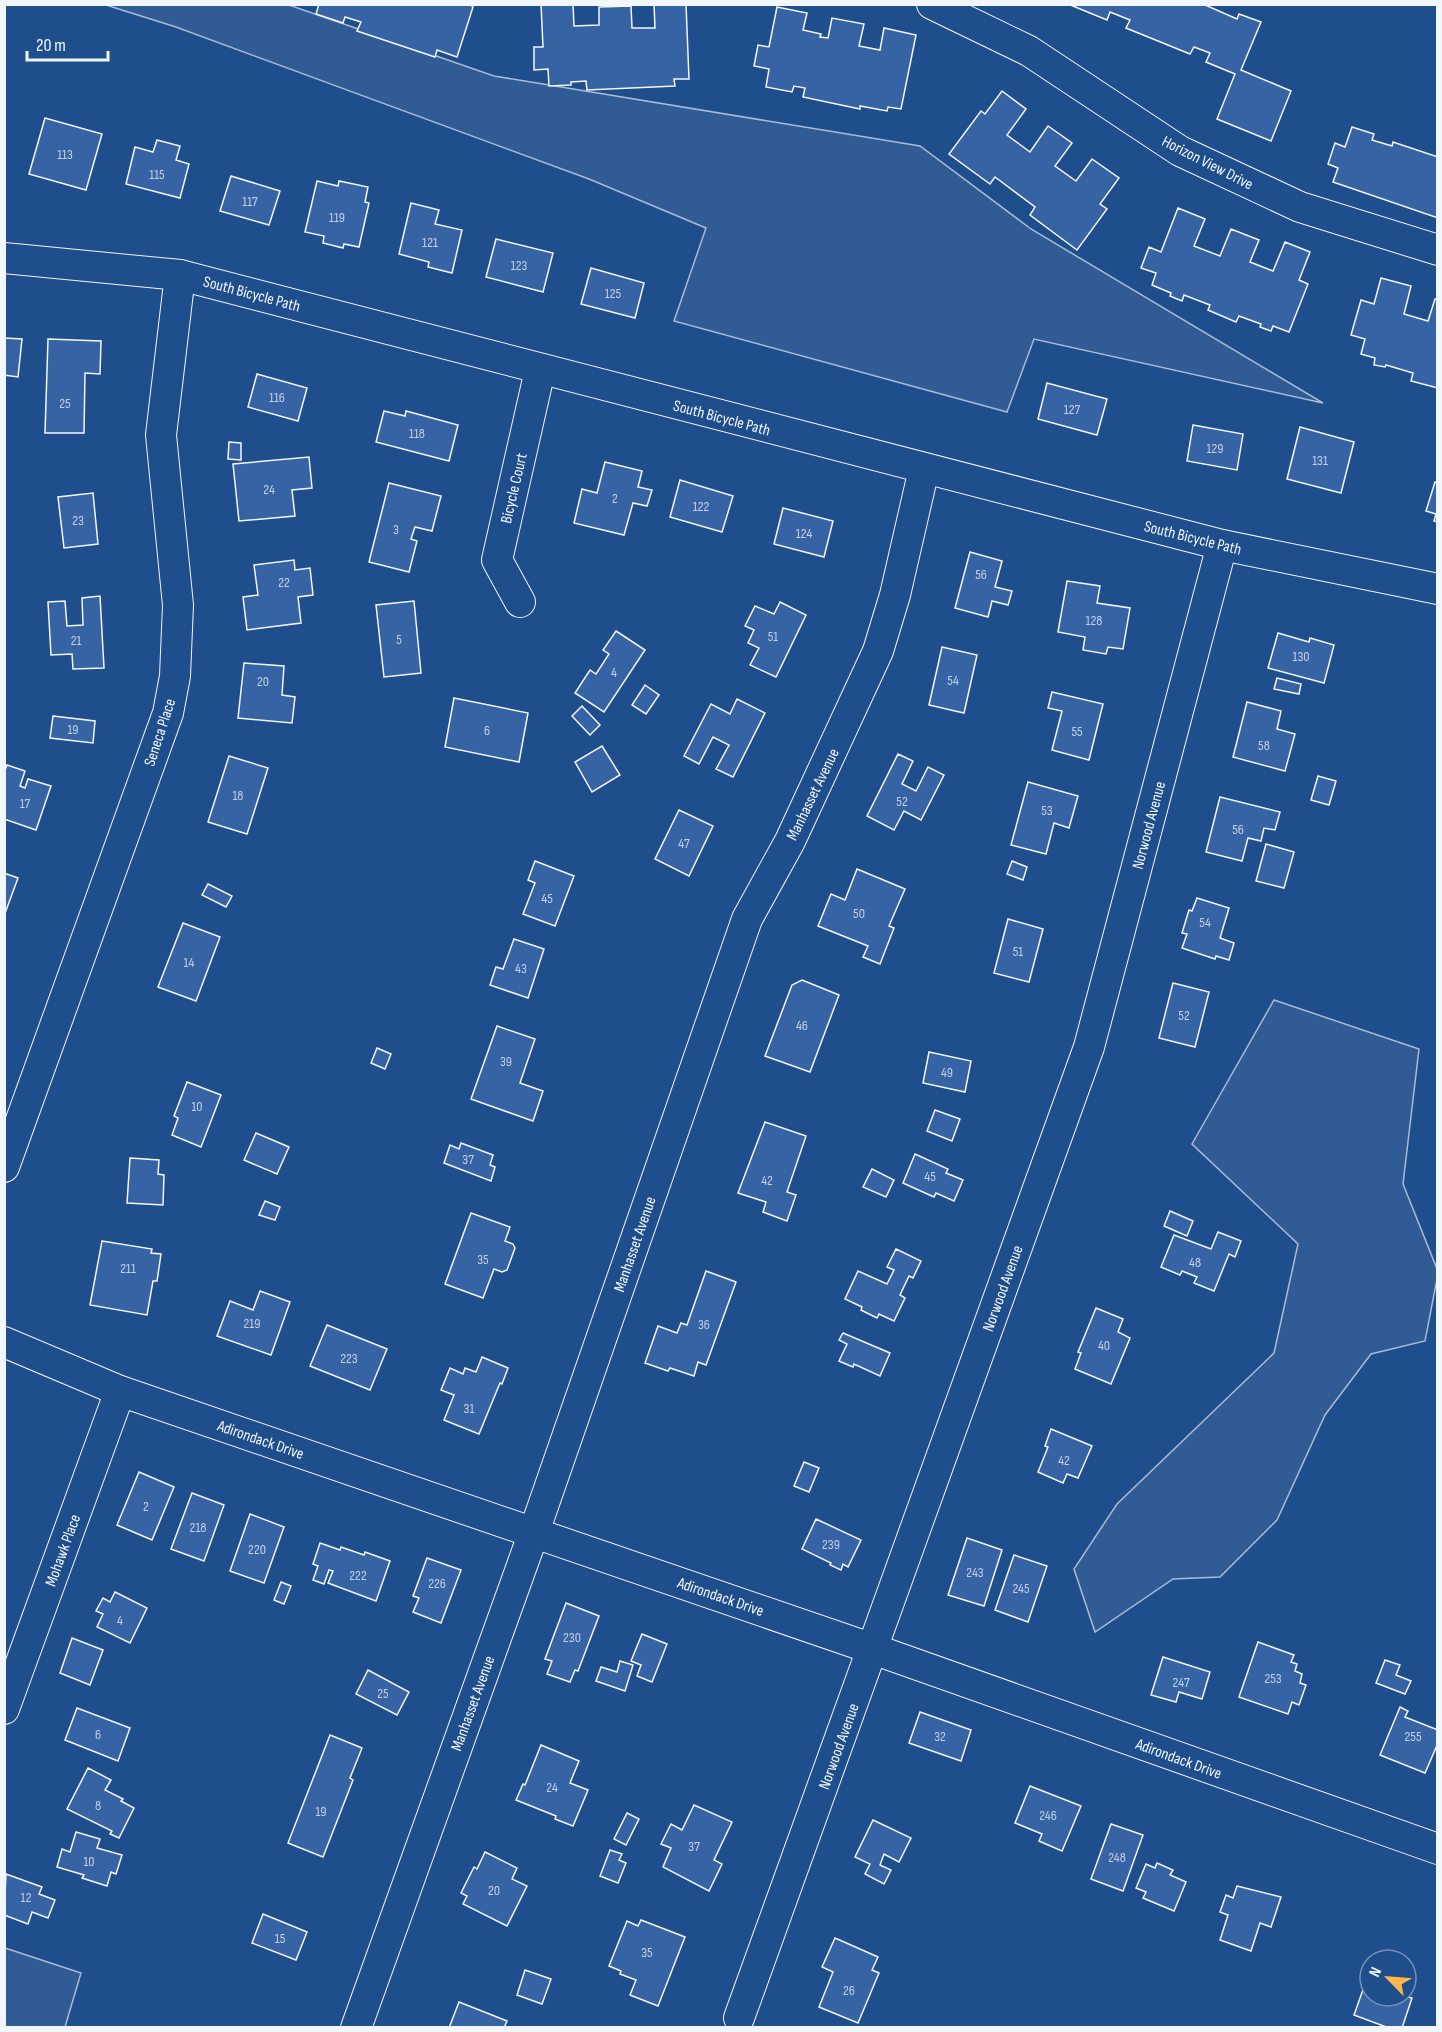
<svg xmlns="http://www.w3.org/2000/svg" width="1442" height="2032" viewBox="0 0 1442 2032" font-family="'Sofia Sans Condensed',sans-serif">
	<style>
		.built { fill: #305b95; stroke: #a8bbd7; stroke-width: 1.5 }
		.building { fill: #3563a3; stroke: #f2f6ff; stroke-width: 1.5 }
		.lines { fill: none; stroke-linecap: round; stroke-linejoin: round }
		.minor-casing { stroke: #f2f6ff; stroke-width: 32 }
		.minor { stroke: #1f4e8c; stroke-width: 30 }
		.labels { text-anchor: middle; stroke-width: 4.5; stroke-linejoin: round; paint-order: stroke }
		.number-label { font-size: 14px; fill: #c3d1e8 }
		.street-label { font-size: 16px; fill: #f2f6ff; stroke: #1f4e8c }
	</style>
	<rect width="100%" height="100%" fill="#1f4e8c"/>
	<!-- built -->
	<g class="built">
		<polygon points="106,5 289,5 494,76 920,146 1031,229 1323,403 1034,339 1007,412 674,321 706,228 589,179 176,27"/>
		<polygon points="1274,1000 1419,1049 1403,1184 1437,1269 1437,1279 1425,1341 1371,1354 1325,1415 1277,1520 1220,1577 1173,1579 1095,1632 1074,1569 1117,1504 1274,1353 1298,1244 1192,1144"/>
		<polygon points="5,1948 81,1973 65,2027 5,2027"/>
	</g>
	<!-- building -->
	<g class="building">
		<polygon points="319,4 469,4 473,7 457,57 437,50 435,57 357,31 361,22 345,17 343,23 316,14"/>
		<polygon points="541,4 573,4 574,26 599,25 599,7 631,6 632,28 655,28 654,4 686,4 689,79 674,79 675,86 587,90 586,81 571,82 571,85 549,86 548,69 534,70 534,47 543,47"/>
		<polygon points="1068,4 1203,4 1237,19 1239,14 1261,22 1241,70 1291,91 1271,141 1217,119 1235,74 1206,62 1210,53 1194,47 1190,54 1126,28 1130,20 1110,12 1107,20"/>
		<polygon points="777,7 807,13 803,30 821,34 820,37 828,38 832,18 864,24 859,46 880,50 884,28 916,35 901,109 888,107 887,111 860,106 860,109 803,97 805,88 794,86 792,92 766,87 769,69 754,66 758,45 769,47"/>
		<polygon points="1002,91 1026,109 1007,135 1030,152 1048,126 1072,143 1055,166 1076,181 1092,159 1119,178 1100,204 1107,209 1077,250 1030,215 1035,207 995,177 990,184 949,154 981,111 985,114"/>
		<polygon points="45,118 102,134 86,190 29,174"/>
		<polygon points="1352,127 1374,134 1372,140 1392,146 1393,142 1438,157 1438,218 1333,182 1338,168 1328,164 1335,143 1345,147"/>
		<polygon points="157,140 180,146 176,160 189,164 180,198 126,184 135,147 153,152"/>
		<polygon points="231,176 280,191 269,225 220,211"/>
		<polygon points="317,181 338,186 339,181 368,187 365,202 369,203 359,247 344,244 343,248 323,243 324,236 305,232"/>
		<polygon points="411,203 439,210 435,224 462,230 452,273 428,267 429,262 399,254"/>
		<polygon points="1178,208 1205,219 1194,246 1220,256 1231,229 1259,240 1250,262 1273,271 1285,242 1310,252 1299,280 1308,284 1289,332 1273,326 1271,331 1260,327 1261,324 1239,316 1236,322 1208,310 1210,305 1184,295 1182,301 1170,296 1171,293 1152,285 1156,273 1141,268 1149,247 1161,252"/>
		<polygon points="496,239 553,253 543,292 486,277"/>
		<polygon points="591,268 644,283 635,318 581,304"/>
		<polygon points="1381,278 1411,286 1404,314 1428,321 1435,299 1438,299 1438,388 1411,381 1413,373 1386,365 1385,367 1374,365 1375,358 1361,354 1365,339 1351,335 1361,300 1374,304"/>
		<polygon points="4,338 22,339 18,377 4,375"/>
		<polygon points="48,339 101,341 100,374 85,373 84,433 45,433"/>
		<polygon points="257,374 307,388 298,421 248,407"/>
		<polygon points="1047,383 1107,399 1097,435 1038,419"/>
		<polygon points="384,411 405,416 406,411 458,425 449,461 376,442"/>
		<polygon points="1193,425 1243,434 1237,470 1187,461"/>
		<polygon points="1300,427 1354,442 1341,493 1287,479"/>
		<polygon points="229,442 241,443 241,460 228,459"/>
		<polygon points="309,457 312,488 292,490 295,516 239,521 233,464"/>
		<polygon points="605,462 642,471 638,487 652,490 647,506 633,503 624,535 574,523 582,489 597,493"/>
		<polygon points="680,480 733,496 722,532 670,517"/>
		<polygon points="1435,482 1438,483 1438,522 1434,521 1436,514 1426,511"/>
		<polygon points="389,483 441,496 432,531 415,527 411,539 417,541 409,572 369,562"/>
		<polygon points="93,493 98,544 64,548 58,497"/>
		<polygon points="783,508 833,521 824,557 774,544"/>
		<polygon points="970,552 1002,561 995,587 1012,591 1008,605 992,601 988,617 955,608"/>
		<polygon points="294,560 295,570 310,568 313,595 298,597 301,623 247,630 243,597 258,595 254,565"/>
		<polygon points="1067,581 1100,586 1097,603 1130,608 1123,649 1108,647 1106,654 1083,650 1085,637 1058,632"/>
		<polygon points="100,596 104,668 73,669 72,654 51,655 48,602 65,601 67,626 83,625 82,598"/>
		<polygon points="414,601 421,673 384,677 376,605"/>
		<polygon points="780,602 806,615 776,677 750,665 759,648 748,643 754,630 745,626 755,606 774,614"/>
		<polygon points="616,631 645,650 604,712 575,693 590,670 596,674 609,654 603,650"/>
		<polygon points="1278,633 1309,642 1310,638 1334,645 1324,683 1268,668"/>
		<polygon points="942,647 977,655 964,713 929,705"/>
		<polygon points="244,663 284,666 282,695 295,697 292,723 238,718"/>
		<polygon points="1277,678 1301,684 1299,694 1274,689"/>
		<polygon points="645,685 659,695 646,714 632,705"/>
		<polygon points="1052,692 1103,704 1089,760 1052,750 1062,711 1048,708"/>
		<polygon points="454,698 528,713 519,762 445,747"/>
		<polygon points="737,699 765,713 733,777 716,769 729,745 713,737 699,764 684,756 711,704 730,714"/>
		<polygon points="1247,702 1281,711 1277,729 1295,734 1285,771 1233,757"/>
		<polygon points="582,706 600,725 590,735 572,716"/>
		<polygon points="53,716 95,721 93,743 50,738"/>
		<polygon points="602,746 620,775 592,792 575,762"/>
		<polygon points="898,754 913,761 902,784 916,791 928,767 944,775 921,820 904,811 894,830 867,816"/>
		<polygon points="229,756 268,768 247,834 208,822"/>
		<polygon points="7,765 25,771 20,786 25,788 28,779 51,786 36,830 4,819 4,773"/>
		<polygon points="1318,776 1336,781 1329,805 1311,800"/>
		<polygon points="1028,782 1078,796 1069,828 1054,823 1046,854 1011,845"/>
		<polygon points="1220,797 1280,812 1275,830 1264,828 1261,841 1248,838 1242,861 1206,852"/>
		<polygon points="679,810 713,826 689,876 655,859"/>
		<polygon points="1266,844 1294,852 1284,888 1256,881"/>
		<polygon points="535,861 574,876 555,926 523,914 535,883 528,880"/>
		<polygon points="1012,861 1027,867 1023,880 1007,874"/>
		<polygon points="857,869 905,889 889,926 894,928 880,964 863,957 868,946 818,926 831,894 845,900"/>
		<polygon points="4,873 18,878 4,916"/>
		<polygon points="208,884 232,896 226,907 202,895"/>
		<polygon points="1197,898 1229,908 1220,938 1234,943 1229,960 1216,956 1215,959 1182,948 1187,934 1182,933 1189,910 1192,911"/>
		<polygon points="1008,919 1043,929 1029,982 994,973"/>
		<polygon points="183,923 220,937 196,1001 158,987"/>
		<polygon points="514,939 544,949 528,998 490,985 496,967 503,969"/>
		<polygon points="802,980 839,995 810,1072 765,1056 792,985"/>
		<polygon points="1173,983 1209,992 1195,1047 1159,1038"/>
		<polygon points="497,1026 535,1039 520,1083 543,1091 533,1121 471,1099"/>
		<polygon points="377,1048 391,1054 385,1069 371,1063"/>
		<polygon points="929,1052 971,1061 965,1092 923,1083"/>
		<polygon points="187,1082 221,1095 201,1147 172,1135 178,1118 174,1116"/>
		<polygon points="935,1110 960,1119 952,1141 927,1131"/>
		<polygon points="765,1122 806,1136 787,1192 796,1195 787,1221 763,1212 766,1202 738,1193"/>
		<polygon points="256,1133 289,1147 277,1174 244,1160"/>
		<polygon points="461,1143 493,1155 490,1165 495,1167 491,1181 444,1163 450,1145 459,1149"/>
		<polygon points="915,1154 948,1169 946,1173 963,1180 954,1201 936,1193 934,1197 903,1183"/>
		<polygon points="130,1158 159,1160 158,1174 164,1175 163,1205 127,1203"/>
		<polygon points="872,1169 894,1180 886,1197 863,1187"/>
		<polygon points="265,1201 280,1207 275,1220 259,1215"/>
		<polygon points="1170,1211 1193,1221 1187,1236 1164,1226"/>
		<polygon points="471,1213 510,1227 505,1241 513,1244 515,1248 507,1270 502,1272 494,1269 483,1298 445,1284"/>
		<polygon points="1218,1232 1241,1241 1235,1257 1229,1254 1214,1291 1194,1283 1197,1277 1182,1271 1180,1275 1161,1267 1174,1235 1211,1249"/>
		<polygon points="102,1241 152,1249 151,1253 161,1254 157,1281 153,1281 147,1315 90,1305"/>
		<polygon points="896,1249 921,1261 913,1278 909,1276 900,1295 905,1298 894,1321 879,1314 877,1318 861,1310 862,1307 845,1299 858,1271 887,1284 894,1270 887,1267"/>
		<polygon points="706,1271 736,1282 706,1365 698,1362 694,1376 670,1368 668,1371 645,1363 658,1326 677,1333 681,1323 687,1325"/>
		<polygon points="260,1291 290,1302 271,1355 217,1336 230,1301 253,1310"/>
		<polygon points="1096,1308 1123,1319 1118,1332 1130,1338 1111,1384 1075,1369 1081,1353 1078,1352"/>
		<polygon points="327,1325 387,1349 370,1390 310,1366"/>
		<polygon points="843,1333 890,1353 880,1376 854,1364 853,1367 839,1361 847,1344 839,1340"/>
		<polygon points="482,1357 508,1368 502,1384 500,1383 479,1434 444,1420 454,1395 441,1390 450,1368 463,1374 465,1368 476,1372"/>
		<polygon points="1051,1429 1092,1446 1078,1478 1067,1474 1063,1483 1038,1472 1048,1447 1045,1446"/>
		<polygon points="804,1462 819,1468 809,1492 794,1486"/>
		<polygon points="139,1472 174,1487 152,1540 117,1525"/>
		<polygon points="192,1493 224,1505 204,1561 171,1549"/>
		<polygon points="250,1514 284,1527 264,1583 230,1571"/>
		<polygon points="816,1519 861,1540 848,1567 843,1564 841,1570 830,1565 831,1563 802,1549"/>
		<polygon points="967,1538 1002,1550 984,1606 948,1595"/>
		<polygon points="320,1543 340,1550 341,1547 364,1555 365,1552 390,1561 376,1601 328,1583 333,1571 329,1570 324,1584 313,1580 318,1566 313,1564"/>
		<polygon points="1014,1555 1047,1566 1028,1622 995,1610"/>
		<polygon points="427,1558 461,1570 441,1623 413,1612 419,1598 413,1596"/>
		<polygon points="281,1582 291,1586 284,1604 274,1600"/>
		<polygon points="115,1592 147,1608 130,1643 97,1627 103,1614 96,1611 103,1598 110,1602"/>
		<polygon points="566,1603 599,1616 578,1671 575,1670 570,1682 547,1674 552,1661 545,1659"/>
		<polygon points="642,1634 667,1644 652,1682 637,1676 641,1665 631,1661"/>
		<polygon points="72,1638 103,1650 90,1685 60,1673"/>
		<polygon points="1258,1642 1294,1655 1291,1662 1297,1664 1295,1671 1302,1674 1300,1683 1306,1685 1299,1705 1292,1702 1288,1714 1239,1697"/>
		<polygon points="1163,1657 1210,1672 1202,1699 1179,1692 1176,1702 1151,1695"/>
		<polygon points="1385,1660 1400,1665 1396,1675 1411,1681 1405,1694 1376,1683"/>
		<polygon points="620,1661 633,1665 625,1691 596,1681 601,1667 617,1672"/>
		<polygon points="368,1670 409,1692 397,1715 356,1694"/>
		<polygon points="1400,1707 1408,1711 1405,1717 1438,1730 1438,1743 1425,1773 1380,1755"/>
		<polygon points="77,1708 130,1728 118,1761 65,1740"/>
		<polygon points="920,1712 971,1730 961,1761 909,1743"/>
		<polygon points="330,1735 362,1748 350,1778 353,1780 323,1857 288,1843"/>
		<polygon points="541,1745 579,1761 570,1783 588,1790 573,1826 555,1819 556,1816 516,1800 523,1784 525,1785"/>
		<polygon points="88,1768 111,1780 105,1790 123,1799 121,1801 134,1808 119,1838 110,1834 112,1831 67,1809"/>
		<polygon points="1030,1786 1081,1806 1062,1851 1039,1841 1042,1834 1015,1823"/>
		<polygon points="694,1805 732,1822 714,1860 722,1864 709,1891 663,1867 671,1848 661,1844 671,1824 682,1830"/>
		<polygon points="627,1813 639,1819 626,1845 614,1839"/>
		<polygon points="873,1820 911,1838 899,1862 884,1854 880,1865 891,1870 884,1884 865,1874 870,1864 855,1857"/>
		<polygon points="1111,1824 1143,1835 1123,1891 1091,1879"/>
		<polygon points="76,1832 100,1839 97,1848 122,1855 116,1874 111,1872 107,1886 82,1878 84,1875 57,1867 62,1849 70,1852"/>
		<polygon points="610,1850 622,1854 619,1860 626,1863 618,1883 600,1876"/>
		<polygon points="485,1852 517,1868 512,1879 527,1886 507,1926 463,1904 467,1896 461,1893 474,1867 477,1869"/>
		<polygon points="1157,1863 1173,1870 1170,1875 1186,1882 1174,1911 1143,1898 1146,1892 1136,1888 1146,1864 1155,1868"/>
		<polygon points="6,1874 42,1887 39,1894 55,1900 48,1918 32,1912 28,1924 4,1915"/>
		<polygon points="1237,1886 1281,1897 1271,1927 1260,1923 1251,1951 1220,1940 1228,1915 1220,1912 1226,1895 1233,1898"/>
		<polygon points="263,1914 307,1932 296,1960 252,1943"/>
		<polygon points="641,1920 685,1937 658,2006 630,1995 636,1980 620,1974 621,1971 609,1966 627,1921 638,1926"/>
		<polygon points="835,1938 878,1957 872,1970 879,1973 858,2023 819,2007 833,1972 822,1967"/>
		<polygon points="525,1970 551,1979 542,2004 517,1995"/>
		<polygon points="1370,1970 1370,1996 1406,1996 1406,1981 1413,1984 1408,1997 1412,1998 1402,2028 1389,2028 1354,2015"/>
		<polygon points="459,2002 507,2021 504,2028 449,2028"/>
	</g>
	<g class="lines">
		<!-- minor casing -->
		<g class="minor-casing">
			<g id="minor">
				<polyline points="932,4 1029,51 1180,151 1300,207 1438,250"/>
				<polyline points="4,258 180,275 1222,545 1438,589"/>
				<polyline points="520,602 497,560 540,370"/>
				<polyline points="4,1167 168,713 175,676 178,605 161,435 180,275"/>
				<polyline points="4,1342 120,1391 873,1649 1438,1849"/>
				<polyline points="4,1709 120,1391"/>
				<polyline points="739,2018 1089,1047 1222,545"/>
				<polyline points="356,2028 534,1532 747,919 790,841 878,651 895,595 924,469"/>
			</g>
		</g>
		<!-- minor -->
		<use href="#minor" class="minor"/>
	</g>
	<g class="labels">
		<!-- number labels -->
		<g class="number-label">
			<text x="65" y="159">113</text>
			<text x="157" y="179">115</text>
			<text x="250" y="206">117</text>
			<text x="337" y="222">119</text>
			<text x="430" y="247">121</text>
			<text x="519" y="270">123</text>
			<text x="613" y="298">125</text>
			<text x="277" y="402">116</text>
			<text x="65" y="408">25</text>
			<text x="1072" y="414">127</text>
			<text x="417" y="438">118</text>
			<text x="1215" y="453">129</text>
			<text x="1320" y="465">131</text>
			<text x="269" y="494">24</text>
			<text x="615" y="503">2</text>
			<text x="701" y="511">122</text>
			<text x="78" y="525">23</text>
			<text x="396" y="534">3</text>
			<text x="804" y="538">124</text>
			<text x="981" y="579">56</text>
			<text x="284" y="587">22</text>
			<text x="1094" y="625">128</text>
			<text x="773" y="641">51</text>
			<text x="399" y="644">5</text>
			<text x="76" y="645">21</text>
			<text x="1301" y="661">130</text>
			<text x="614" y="677">4</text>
			<text x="953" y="685">54</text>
			<text x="263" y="686">20</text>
			<text x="73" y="734">19</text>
			<text x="487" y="735">6</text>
			<text x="1077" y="736">55</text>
			<text x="1264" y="750">58</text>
			<text x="238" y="800">18</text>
			<text x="902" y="806">52</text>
			<text x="25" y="808">17</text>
			<text x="1047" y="815">53</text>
			<text x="1238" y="834">56</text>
			<text x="684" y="848">47</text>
			<text x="547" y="903">45</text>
			<text x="859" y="918">50</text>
			<text x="1205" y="927">54</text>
			<text x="1018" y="956">51</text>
			<text x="189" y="967">14</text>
			<text x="521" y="973">43</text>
			<text x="1184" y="1020">52</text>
			<text x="802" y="1030">46</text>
			<text x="506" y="1066">39</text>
			<text x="947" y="1077">49</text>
			<text x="197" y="1111">10</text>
			<text x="468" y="1164">37</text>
			<text x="930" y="1181">45</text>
			<text x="767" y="1185">42</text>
			<text x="483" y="1264">35</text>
			<text x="1195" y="1267">48</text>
			<text x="128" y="1273">211</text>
			<text x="252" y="1328">219</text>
			<text x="704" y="1329">36</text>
			<text x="1104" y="1350">40</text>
			<text x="349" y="1363">223</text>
			<text x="469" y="1413">31</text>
			<text x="1064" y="1465">42</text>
			<text x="146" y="1511">2</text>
			<text x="198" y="1532">218</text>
			<text x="831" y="1549">239</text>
			<text x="257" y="1554">220</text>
			<text x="975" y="1577">243</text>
			<text x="358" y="1580">222</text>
			<text x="437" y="1588">226</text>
			<text x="1021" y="1593">245</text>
			<text x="120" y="1625">4</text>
			<text x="572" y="1642">230</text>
			<text x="1273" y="1683">253</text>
			<text x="1181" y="1687">247</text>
			<text x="383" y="1698">25</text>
			<text x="98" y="1739">6</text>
			<text x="940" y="1741">32</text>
			<text x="1413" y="1741">255</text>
			<text x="552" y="1792">24</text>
			<text x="98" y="1810">8</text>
			<text x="321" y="1816">19</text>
			<text x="1048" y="1820">246</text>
			<text x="694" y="1851">37</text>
			<text x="1117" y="1862">248</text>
			<text x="89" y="1866">10</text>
			<text x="494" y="1895">20</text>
			<text x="26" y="1902">12</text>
			<text x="280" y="1943">15</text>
			<text x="647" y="1957">35</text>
			<text x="849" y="1995">26</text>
		</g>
		<!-- street labels -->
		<g class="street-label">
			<text transform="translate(1208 162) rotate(27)" y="6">Horizon View Drive</text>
			<text transform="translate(252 293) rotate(15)" y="6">South Bicycle Path</text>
			<text transform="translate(722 417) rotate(15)" y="6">South Bicycle Path</text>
			<text transform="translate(513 488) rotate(-77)" y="6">Bicycle Court</text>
			<text transform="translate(1193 537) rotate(14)" y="6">South Bicycle Path</text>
			<text transform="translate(159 732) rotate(-72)" y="6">Seneca Place</text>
			<text transform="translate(812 794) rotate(-64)" y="6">Manhasset Avenue</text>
			<text transform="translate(1148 825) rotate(-75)" y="6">Norwood Avenue</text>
			<text transform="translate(634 1244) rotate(-71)" y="6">Manhasset Avenue</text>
			<text transform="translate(1002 1288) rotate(-70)" y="6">Norwood Avenue</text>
			<text transform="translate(261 1439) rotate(19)" y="6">Adirondack Drive</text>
			<text transform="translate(62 1550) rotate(-70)" y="6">Mohawk Place</text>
			<text transform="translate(721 1596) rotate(19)" y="6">Adirondack Drive</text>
			<text transform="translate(472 1703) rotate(-70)" y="6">Manhasset Avenue</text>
			<text transform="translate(838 1746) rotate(-70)" y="6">Norwood Avenue</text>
			<text transform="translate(1179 1758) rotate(20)" y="6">Adirondack Drive</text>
		</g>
	</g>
	<!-- border -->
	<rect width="1442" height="2032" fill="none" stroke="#f2f6ff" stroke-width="12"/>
	<!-- north arrow -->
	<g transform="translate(1388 1978) rotate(295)"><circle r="28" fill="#1f4e8c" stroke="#7391ba" stroke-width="1.5"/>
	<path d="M0-4.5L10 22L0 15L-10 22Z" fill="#ffb74d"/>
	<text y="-9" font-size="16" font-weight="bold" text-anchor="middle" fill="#f2f6ff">N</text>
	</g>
	<!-- scale -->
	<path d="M27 51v9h81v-9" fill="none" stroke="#f2f6ff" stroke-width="3"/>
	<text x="36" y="51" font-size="18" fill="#f2f6ff" stroke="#1f4e8c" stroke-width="4.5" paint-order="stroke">20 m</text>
</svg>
